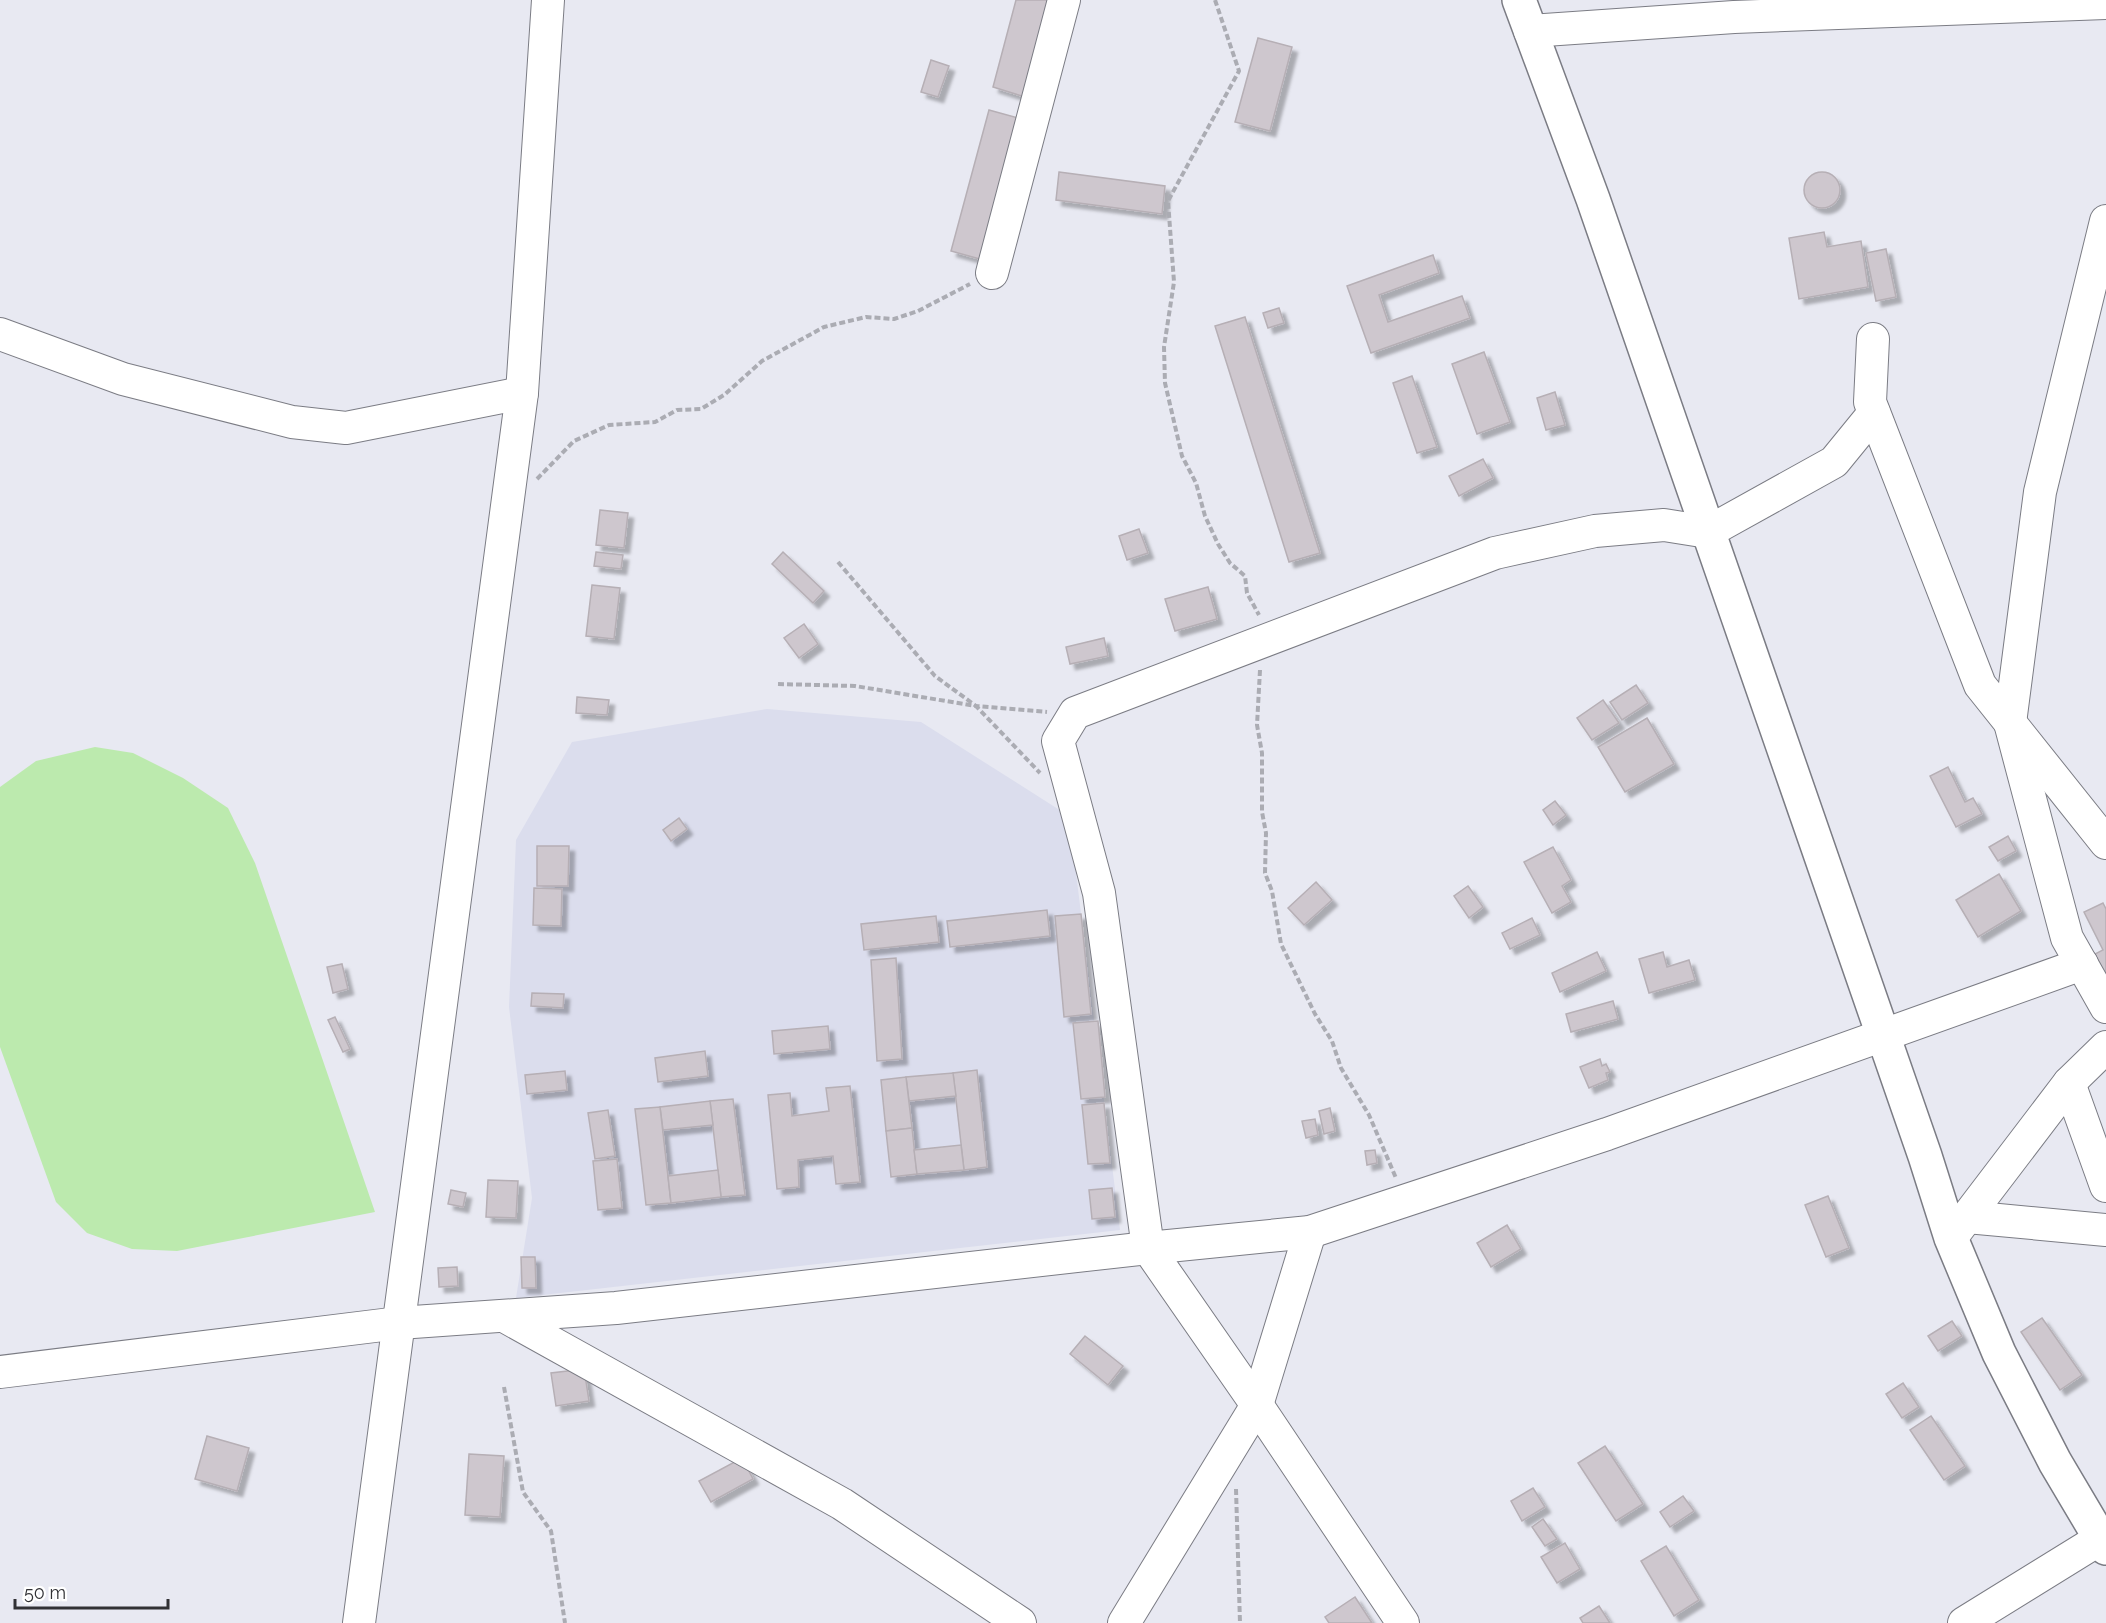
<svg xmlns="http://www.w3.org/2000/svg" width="2106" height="1623" viewBox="0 0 2106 1623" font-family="Raleway,sans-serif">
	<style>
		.built { fill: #dbdded }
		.green { fill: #bceaae }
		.building { fill: #cec7ce; stroke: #b6afb5; stroke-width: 1.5; filter: url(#shadow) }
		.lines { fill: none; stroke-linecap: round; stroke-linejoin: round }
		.minor-casing { stroke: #7b7c84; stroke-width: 34 }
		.major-casing { stroke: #7b7c84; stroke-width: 36 }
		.path { stroke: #abacb3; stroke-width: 4; stroke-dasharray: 6 3; stroke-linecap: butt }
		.minor { stroke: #fff; stroke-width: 32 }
		.major { stroke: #fff; stroke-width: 33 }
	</style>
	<defs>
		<filter id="shadow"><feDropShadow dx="5.5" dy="5.5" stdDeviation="1.5" flood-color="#0004"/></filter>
	</defs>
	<rect width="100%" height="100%" fill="#e8e9f2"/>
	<!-- built -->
	<polygon class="built" points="767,709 921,722 1069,816 1120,1230 516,1298 532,1198 509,1007 516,840 572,742"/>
	<!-- green -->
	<polygon class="green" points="95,747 133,753 183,778 228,808 255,863 375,1212 177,1251 132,1249 87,1233 56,1202 0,1047 0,787 36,761"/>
	<!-- building -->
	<g class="building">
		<polygon points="1016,0 1051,0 1025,97 993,87"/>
		<polygon points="1258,38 1292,47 1270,131 1235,122"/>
		<polygon points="931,60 949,66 938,97 921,92"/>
		<polygon points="989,110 1025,120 987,261 951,251"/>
		<polygon points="1059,172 1165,186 1162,214 1056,200"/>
		<circle cx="1822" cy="190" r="18"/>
		<polygon points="1824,232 1827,247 1861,241 1868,287 1799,299 1789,238"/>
		<polygon points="1886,249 1896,297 1876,301 1866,253"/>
		<polygon points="1433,255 1439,273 1379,295 1388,322 1462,296 1470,318 1371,353 1347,286"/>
		<polygon points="1279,308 1284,323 1268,328 1263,313"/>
		<polygon points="1245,317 1320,553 1289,562 1215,326"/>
		<polygon points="1484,352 1510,422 1477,434 1452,364"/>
		<polygon points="1412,376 1437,447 1417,453 1393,383"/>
		<polygon points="1555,392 1565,425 1546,430 1537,398"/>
		<polygon points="1483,459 1493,478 1459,496 1449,476"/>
		<polygon points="600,510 628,513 624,548 596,545"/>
		<polygon points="1139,529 1148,553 1127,560 1119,536"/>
		<polygon points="596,552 623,555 621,569 594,566"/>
		<polygon points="783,552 824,591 813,603 772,564"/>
		<polygon points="592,585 620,588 614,639 586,636"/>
		<polygon points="1208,587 1217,619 1175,631 1165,599"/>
		<polygon points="804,624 818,644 799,658 784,638"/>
		<polygon points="1104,638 1108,656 1070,664 1066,647"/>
		<polygon points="1636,685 1648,703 1622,720 1610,702"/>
		<polygon points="577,697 609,700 607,715 576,713"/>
		<polygon points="1603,700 1619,723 1592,740 1577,718"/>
		<polygon points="1647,718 1674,764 1625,792 1598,747"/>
		<polygon points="1948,767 1965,802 1973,798 1982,814 1956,827 1930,776"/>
		<polygon points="1555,801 1566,815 1553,825 1543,810"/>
		<polygon points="679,818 687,829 671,841 663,830"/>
		<polygon points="2008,836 2016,851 1998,861 1989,847"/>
		<polygon points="537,846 569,846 568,886 537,886"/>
		<polygon points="1553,847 1571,880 1562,886 1571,902 1552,913 1524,862"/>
		<polygon points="1999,874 2021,911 1978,937 1956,900"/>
		<polygon points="1316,882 1332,900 1304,925 1288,908"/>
		<polygon points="1468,886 1483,907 1469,918 1454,896"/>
		<polygon points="534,888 562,889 561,926 533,925"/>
		<polygon points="2103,903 2106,909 2106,976 2095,954 2103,950 2084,912"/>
		<polygon points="1047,910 1050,936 950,947 947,921"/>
		<polygon points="1081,914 1091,1014 1064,1017 1055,916"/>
		<polygon points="936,916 939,942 864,950 861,924"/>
		<polygon points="1532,918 1540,935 1510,949 1502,933"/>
		<polygon points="1597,952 1606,971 1560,992 1552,973"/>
		<polygon points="1663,952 1667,967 1689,960 1695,980 1649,993 1639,959"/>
		<polygon points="896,958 902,1059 877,1061 871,960"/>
		<polygon points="342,964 348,989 333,993 327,967"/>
		<polygon points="532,993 564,994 563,1008 531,1006"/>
		<polygon points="1613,1001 1618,1019 1571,1032 1566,1014"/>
		<polygon points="335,1017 350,1049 343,1052 328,1020"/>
		<polygon points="1098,1021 1105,1097 1081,1099 1073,1023"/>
		<polygon points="828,1026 830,1049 774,1054 772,1031"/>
		<polygon points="705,1051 708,1076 658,1082 655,1058"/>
		<polygon points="1600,1059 1602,1066 1606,1064 1610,1072 1606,1073 1608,1080 1589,1088 1580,1067"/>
		<polygon points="977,1070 987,1167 964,1170 953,1073"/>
		<polygon points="565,1071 567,1090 527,1094 525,1075"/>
		<polygon points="953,1073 956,1096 909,1101 906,1077"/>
		<polygon points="906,1077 912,1128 886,1131 881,1080"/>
		<polygon points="850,1086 860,1182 836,1184 833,1156 798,1160 799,1187 777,1189 768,1095 790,1093 792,1116 829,1111 826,1088"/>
		<polygon points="733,1099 745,1195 721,1197 710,1101"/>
		<polygon points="710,1101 713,1125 663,1130 660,1107"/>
		<polygon points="1104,1103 1110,1163 1088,1164 1082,1105"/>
		<polygon points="660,1107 671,1203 646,1205 635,1109"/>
		<polygon points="1330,1108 1335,1131 1324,1134 1319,1111"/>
		<polygon points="608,1110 615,1156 595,1159 588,1113"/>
		<polygon points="1315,1119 1318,1135 1306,1138 1302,1121"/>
		<polygon points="912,1128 917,1174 891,1177 886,1131"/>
		<polygon points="961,1145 964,1170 917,1174 914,1150"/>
		<polygon points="1375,1150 1377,1163 1367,1165 1365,1151"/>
		<polygon points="617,1159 622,1208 598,1210 593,1161"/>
		<polygon points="718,1170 721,1197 671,1203 668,1176"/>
		<polygon points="488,1180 518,1181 516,1218 486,1217"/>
		<polygon points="1112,1188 1115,1217 1092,1219 1089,1190"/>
		<polygon points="451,1190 466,1193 463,1207 448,1204"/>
		<polygon points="1828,1196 1849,1248 1826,1257 1805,1205"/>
		<polygon points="1507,1225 1521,1249 1491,1267 1477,1243"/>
		<polygon points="521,1257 535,1257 536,1288 522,1288"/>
		<polygon points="457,1267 458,1286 439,1287 438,1268"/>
		<polygon points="2042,1318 2082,1375 2060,1390 2021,1332"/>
		<polygon points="1952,1321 1962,1336 1938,1351 1928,1336"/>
		<polygon points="1085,1336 1123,1366 1108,1385 1070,1354"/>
		<polygon points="584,1369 589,1401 556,1406 551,1373"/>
		<polygon points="1903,1383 1919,1407 1902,1418 1886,1394"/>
		<polygon points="1931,1416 1965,1466 1944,1480 1910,1430"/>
		<polygon points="207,1436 249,1448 237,1491 195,1479"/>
		<polygon points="1605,1446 1643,1504 1616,1521 1578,1463"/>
		<polygon points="469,1454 504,1456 500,1517 465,1515"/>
		<polygon points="742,1458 753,1479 711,1502 699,1481"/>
		<polygon points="1533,1488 1545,1507 1522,1521 1511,1501"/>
		<polygon points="1683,1496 1694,1511 1670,1527 1660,1512"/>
		<polygon points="1543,1519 1557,1539 1545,1546 1532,1527"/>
		<polygon points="1565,1543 1580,1569 1557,1583 1541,1557"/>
		<polygon points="1666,1546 1699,1600 1674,1616 1641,1561"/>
		<polygon points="1355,1597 1372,1623 1329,1623 1325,1617"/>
		<polygon points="1599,1606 1610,1623 1583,1623 1580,1618"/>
	</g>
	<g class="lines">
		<!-- minor casing -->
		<g class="minor-casing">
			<g id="minor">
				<polyline points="1530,31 1734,17 2106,3"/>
				<polyline points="2106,221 2040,492 2010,723 2067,938 2106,1007"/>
				<polyline points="992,273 1064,0"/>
				<polyline points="0,334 123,379 292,422 346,428 522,393"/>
				<polyline points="1873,339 1870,402 1980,685 2106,843"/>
				<polyline points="2069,1083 2106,1186"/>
				<polyline points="1967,1217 2106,1230"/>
				<polyline points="1951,1238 2069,1083 2106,1047"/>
				<polyline points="504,1316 842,1504 1020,1623"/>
				<polyline points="0,1372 399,1323 616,1308 1148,1248 1310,1232 1607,1134 2082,964"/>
				<polyline points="359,1623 522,393 548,0"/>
				<polyline points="1124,1623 1257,1405 1310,1232"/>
				<polyline points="1403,1623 1257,1405 1148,1248 1099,893 1058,741 1075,713 1495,553 1595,531 1664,525 1708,532 1834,462 1874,413"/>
				<polyline points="1964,1623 2100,1539"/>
			</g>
		</g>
		<!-- major casing -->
		<g class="major-casing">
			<polyline id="major" points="1519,0 1593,199 1925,1156 1951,1238 1999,1353 2055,1462 2106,1548"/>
		</g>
		<!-- path -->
		<g class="path">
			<polyline points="1215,0 1239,71 1168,201 1174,282 1164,347 1165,383 1182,456 1196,483 1205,516 1218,544 1230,563 1245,576 1247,593 1259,615"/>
			<polyline points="537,479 574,441 609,425 655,422 677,410 701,409 724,395 762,361 824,327 866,317 894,319 918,311 970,284"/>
			<polyline points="838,562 935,676 976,706 1047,712"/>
			<polyline points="1260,670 1257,725 1262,753 1262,812 1266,833 1265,873 1272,891 1281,944 1315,1014 1332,1041 1341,1068 1369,1115 1396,1178"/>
			<polyline points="778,684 855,686 976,706 1040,773"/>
			<polyline points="504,1387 523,1492 551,1531 565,1623"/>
			<polyline points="1236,1489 1240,1623"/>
		</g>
		<!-- minor -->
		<use href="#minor" class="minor"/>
		<!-- major -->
		<use href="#major" class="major"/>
	</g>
	<!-- scale -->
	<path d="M15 1599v9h153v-9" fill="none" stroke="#313135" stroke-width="3"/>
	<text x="24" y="1599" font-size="18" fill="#313135" stroke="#ffffff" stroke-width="4.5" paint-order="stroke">50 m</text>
</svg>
